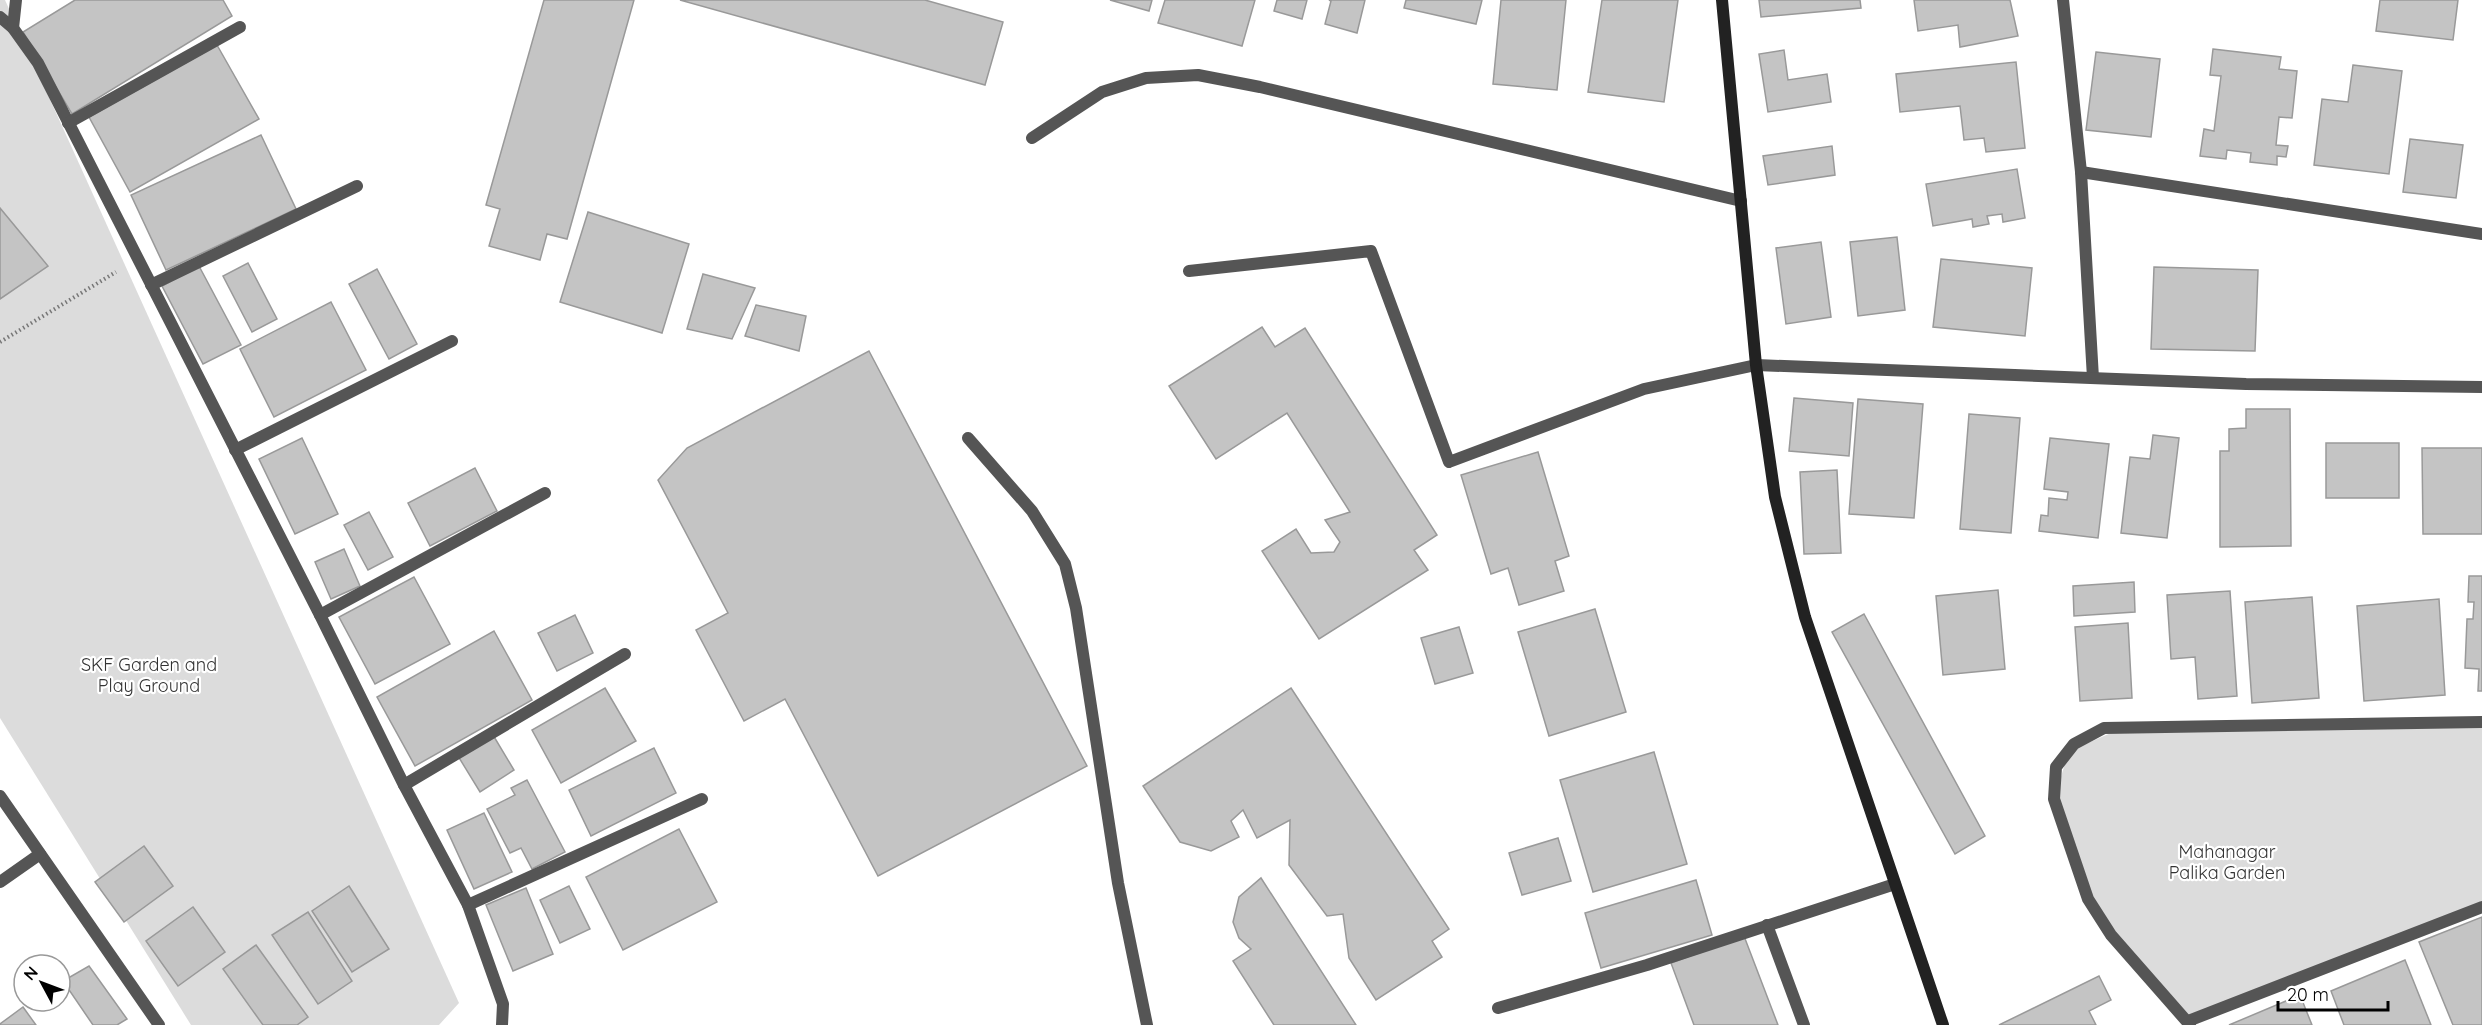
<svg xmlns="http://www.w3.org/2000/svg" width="2482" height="1025" viewBox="0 0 2482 1025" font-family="Quicksand,sans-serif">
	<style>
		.green { fill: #dcdcdc }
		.building { fill: #c4c4c4; stroke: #999; stroke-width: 1.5 }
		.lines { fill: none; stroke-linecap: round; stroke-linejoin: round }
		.path { stroke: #777; stroke-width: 4; stroke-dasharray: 1.5 3; stroke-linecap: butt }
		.lane { stroke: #555; stroke-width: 12 }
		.street { stroke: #555; stroke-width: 12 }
		.secondary { stroke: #222; stroke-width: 12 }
		.labels { text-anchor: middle; stroke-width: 4.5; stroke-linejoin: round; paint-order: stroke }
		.park-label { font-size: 18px; fill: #333; stroke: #fff }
	</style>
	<rect width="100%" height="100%" fill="#fff"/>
	<!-- green -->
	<g class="green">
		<polygon points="0,0 5,0 459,1003 439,1025 191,1025 0,718"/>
		<polygon points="2482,724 2482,903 2188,1021 2100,918 2054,799 2069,751 2111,733"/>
	</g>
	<!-- building -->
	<g class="building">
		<polygon points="75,0 223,0 232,16 72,114 23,32"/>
		<polygon points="544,0 634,0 567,239 547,234 540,260 489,246 500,209 486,205"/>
		<polygon points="680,0 925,0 1003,22 985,85"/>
		<polygon points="1110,0 1152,0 1149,11"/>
		<polygon points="1165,0 1255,0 1242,46 1158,23"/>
		<polygon points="1277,0 1307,0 1302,19 1274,11"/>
		<polygon points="1329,0 1365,0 1357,33 1325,24 1331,1"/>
		<polygon points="1406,0 1482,0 1476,24 1404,8"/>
		<polygon points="1501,0 1566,0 1557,90 1493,84"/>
		<polygon points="1602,0 1678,0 1664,102 1588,92"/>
		<polygon points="1759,0 1860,0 1861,8 1761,17"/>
		<polygon points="1914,0 2010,0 2018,36 1960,47 1958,25 1918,31"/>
		<polygon points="2380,0 2458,0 2453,40 2376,31"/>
		<polygon points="217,45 259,119 130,192 89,117"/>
		<polygon points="2213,49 2281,57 2279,69 2297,71 2292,118 2279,117 2276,145 2288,146 2286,157 2277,156 2277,165 2250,162 2251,153 2227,150 2226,159 2200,156 2204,129 2214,131 2221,76 2210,75"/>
		<polygon points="1784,50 1788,80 1827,74 1831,102 1768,112 1759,54"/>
		<polygon points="2096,52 2160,59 2151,137 2086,130"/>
		<polygon points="2016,62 2025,148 1986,152 1984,138 1964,140 1960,106 1900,112 1896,74"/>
		<polygon points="2353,65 2402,71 2389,174 2314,165 2322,99 2348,102"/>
		<polygon points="261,135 296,209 166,270 131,195"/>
		<polygon points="2410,139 2463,145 2456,198 2403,192"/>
		<polygon points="1832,146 1835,175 1768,185 1763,156"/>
		<polygon points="2017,169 2025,218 2003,222 2002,214 1987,216 1989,224 1973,227 1972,219 1933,226 1926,184"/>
		<polygon points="0,208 48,266 0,299"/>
		<polygon points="588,212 689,244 662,333 560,302"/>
		<polygon points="1897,237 1905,310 1858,316 1850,242"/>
		<polygon points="1821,242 1831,317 1786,324 1776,248"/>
		<polygon points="1941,259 2032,268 2025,336 1933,327"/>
		<polygon points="248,263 277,319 252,332 223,276"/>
		<polygon points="199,266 241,345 203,364 162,286"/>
		<polygon points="2154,267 2258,270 2255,351 2151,349"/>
		<polygon points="377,269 417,344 389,359 349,284"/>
		<polygon points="703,274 755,288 732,339 687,329"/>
		<polygon points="331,302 366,370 274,417 240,349"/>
		<polygon points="756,305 806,316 799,351 745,336"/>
		<polygon points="1262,327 1275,347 1305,328 1437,535 1414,550 1428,570 1319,639 1262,551 1296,529 1311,553 1334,552 1340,542 1325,520 1350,512 1287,413 1216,459 1169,386"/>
		<polygon points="869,351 1087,766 878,876 785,699 744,721 696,630 728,613 658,480 687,448"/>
		<polygon points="1794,398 1853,403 1849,456 1789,451"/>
		<polygon points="1858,399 1923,404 1914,518 1849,514"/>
		<polygon points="2246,409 2290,409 2291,546 2220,547 2220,451 2229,451 2229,429 2246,428"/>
		<polygon points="1969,414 2020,418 2011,533 1960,529"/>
		<polygon points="2153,435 2179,438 2167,538 2121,533 2130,457 2150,459"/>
		<polygon points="302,438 338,514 295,534 259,459"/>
		<polygon points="2050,438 2109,444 2098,538 2039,531 2041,515 2048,516 2049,498 2067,500 2068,492 2044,489"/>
		<rect x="2326" y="443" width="73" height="55"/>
		<polygon points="2422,448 2482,448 2482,534 2423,534"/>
		<polygon points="1538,452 1569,556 1555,561 1564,591 1519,605 1508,568 1491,574 1461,475"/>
		<polygon points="475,468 497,511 430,546 408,503"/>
		<polygon points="1837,470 1841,553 1804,554 1800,472"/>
		<polygon points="369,512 393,557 368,570 344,525"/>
		<polygon points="344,549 360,586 331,599 315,562"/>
		<polygon points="2469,576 2482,576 2482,691 2478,691 2479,669 2465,668 2467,619 2473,619 2474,602 2468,602"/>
		<polygon points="414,577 450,644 375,684 339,617"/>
		<polygon points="2134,582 2135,612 2074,616 2073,586"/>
		<polygon points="1998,590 2005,669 1943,675 1936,596"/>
		<polygon points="2230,591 2237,696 2198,699 2195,657 2171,659 2167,595"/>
		<polygon points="2312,597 2319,698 2252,703 2245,602"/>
		<polygon points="2439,599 2445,695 2364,701 2357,606"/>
		<polygon points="1595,609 1626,712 1549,736 1518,632"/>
		<polygon points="1864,614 1985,836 1955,854 1832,632"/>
		<polygon points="575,615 593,653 557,671 538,633"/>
		<polygon points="2128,623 2132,698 2080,701 2075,627"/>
		<polygon points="1459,627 1473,673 1435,684 1421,638"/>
		<polygon points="494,631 532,700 415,766 377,697"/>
		<polygon points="605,688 636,741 561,783 532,730"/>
		<polygon points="1291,688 1449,929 1432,941 1442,957 1376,1000 1349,958 1343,914 1327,916 1289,865 1290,820 1257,838 1243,810 1231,821 1239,837 1211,851 1180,842 1143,786"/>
		<polygon points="493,735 514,770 480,792 458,756"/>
		<polygon points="654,748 676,793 591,836 569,790"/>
		<polygon points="1654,752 1687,864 1593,892 1560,780"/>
		<polygon points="527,780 565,852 532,869 521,848 510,853 487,809 515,795 511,788"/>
		<polygon points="484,813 512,872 474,889 447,830"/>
		<polygon points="679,829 717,902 623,950 586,877"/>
		<polygon points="1558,838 1571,881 1522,895 1509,853"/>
		<polygon points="144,846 173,886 124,922 95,882"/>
		<polygon points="1261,878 1356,1025 1274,1025 1233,961 1251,949 1239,938 1233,922 1239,897"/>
		<polygon points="1696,880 1712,935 1601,968 1585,913"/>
		<polygon points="349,886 389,949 352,972 312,911"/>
		<polygon points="569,886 590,929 560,943 540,900"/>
		<polygon points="526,888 553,954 513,971 486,905"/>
		<polygon points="193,907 225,952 178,986 146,941"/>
		<polygon points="308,912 352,981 318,1004 272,935"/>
		<polygon points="2482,917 2482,1025 2453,1025 2419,942"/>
		<polygon points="1744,936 1778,1025 1694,1025 1671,963"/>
		<polygon points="256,945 308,1017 297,1025 263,1025 223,969"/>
		<polygon points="2405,960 2431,1025 2344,1025 2331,991"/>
		<polygon points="89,966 127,1019 117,1025 93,1025 63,981"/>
		<polygon points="2099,976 2111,1000 2089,1011 2096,1025 1999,1025"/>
		<polygon points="2300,995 2312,1025 2229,1025"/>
		<polygon points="23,1007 36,1025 0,1025 0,1024"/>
	</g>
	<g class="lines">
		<!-- path -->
		<polyline class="path" points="0,342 116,272"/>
		<!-- lane -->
		<g class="lane">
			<polyline points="1032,138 1102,92 1146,78 1198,75 1260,87 1741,201"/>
			<polyline points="2081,172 2482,234"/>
			<polyline points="1189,271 1371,251 1449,462 1644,389 1756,365"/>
			<polyline points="968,438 1032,511 1065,564 1076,608 1118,883 1147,1025"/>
			<polyline points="1767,925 1804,1025"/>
			<polyline points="1498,1008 1647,965 1895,884"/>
			<polyline points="2188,1021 2482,907"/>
			<polyline points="2190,1025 2111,935 2088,899 2054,799 2056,767 2074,744 2104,728 2482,722"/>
		</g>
		<!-- street -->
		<g class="street">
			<polyline points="2063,0 2081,172 2093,378"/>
			<polyline points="0,17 13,28 38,63 320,615 404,785 468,905 503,1004 502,1025"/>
			<polyline points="13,28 16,0"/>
			<polyline points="68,123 240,27"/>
			<polyline points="151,285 357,186"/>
			<polyline points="1756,365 2246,384 2482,387"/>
			<polyline points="235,450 452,341"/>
			<polyline points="320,615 545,493"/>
			<polyline points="404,785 625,654"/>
			<polyline points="0,796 159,1025"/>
			<polyline points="0,882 40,854"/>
			<polyline points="468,905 702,799"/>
		</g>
		<!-- secondary -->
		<polyline class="secondary" points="1722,0 1756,365 1775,497 1805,617 1943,1025"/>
	</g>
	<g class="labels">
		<!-- park labels -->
		<g class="park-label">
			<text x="149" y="671">SKF Garden and<tspan x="149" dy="21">Play Ground</tspan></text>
			<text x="2227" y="858">Mahanagar<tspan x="2227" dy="21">Palika Garden</tspan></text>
		</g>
	</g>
	<!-- north arrow -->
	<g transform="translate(42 983) rotate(311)"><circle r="28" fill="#ffffff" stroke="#999999" stroke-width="1.5"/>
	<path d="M0-4.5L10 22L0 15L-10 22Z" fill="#000000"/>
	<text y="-9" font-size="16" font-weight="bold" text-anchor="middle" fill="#000000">N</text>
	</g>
	<!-- scale -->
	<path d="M2278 1001v9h110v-9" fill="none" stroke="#000000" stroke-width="3"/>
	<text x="2287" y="1001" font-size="18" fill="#000000" stroke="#ffffff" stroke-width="4.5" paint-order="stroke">20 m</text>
</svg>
